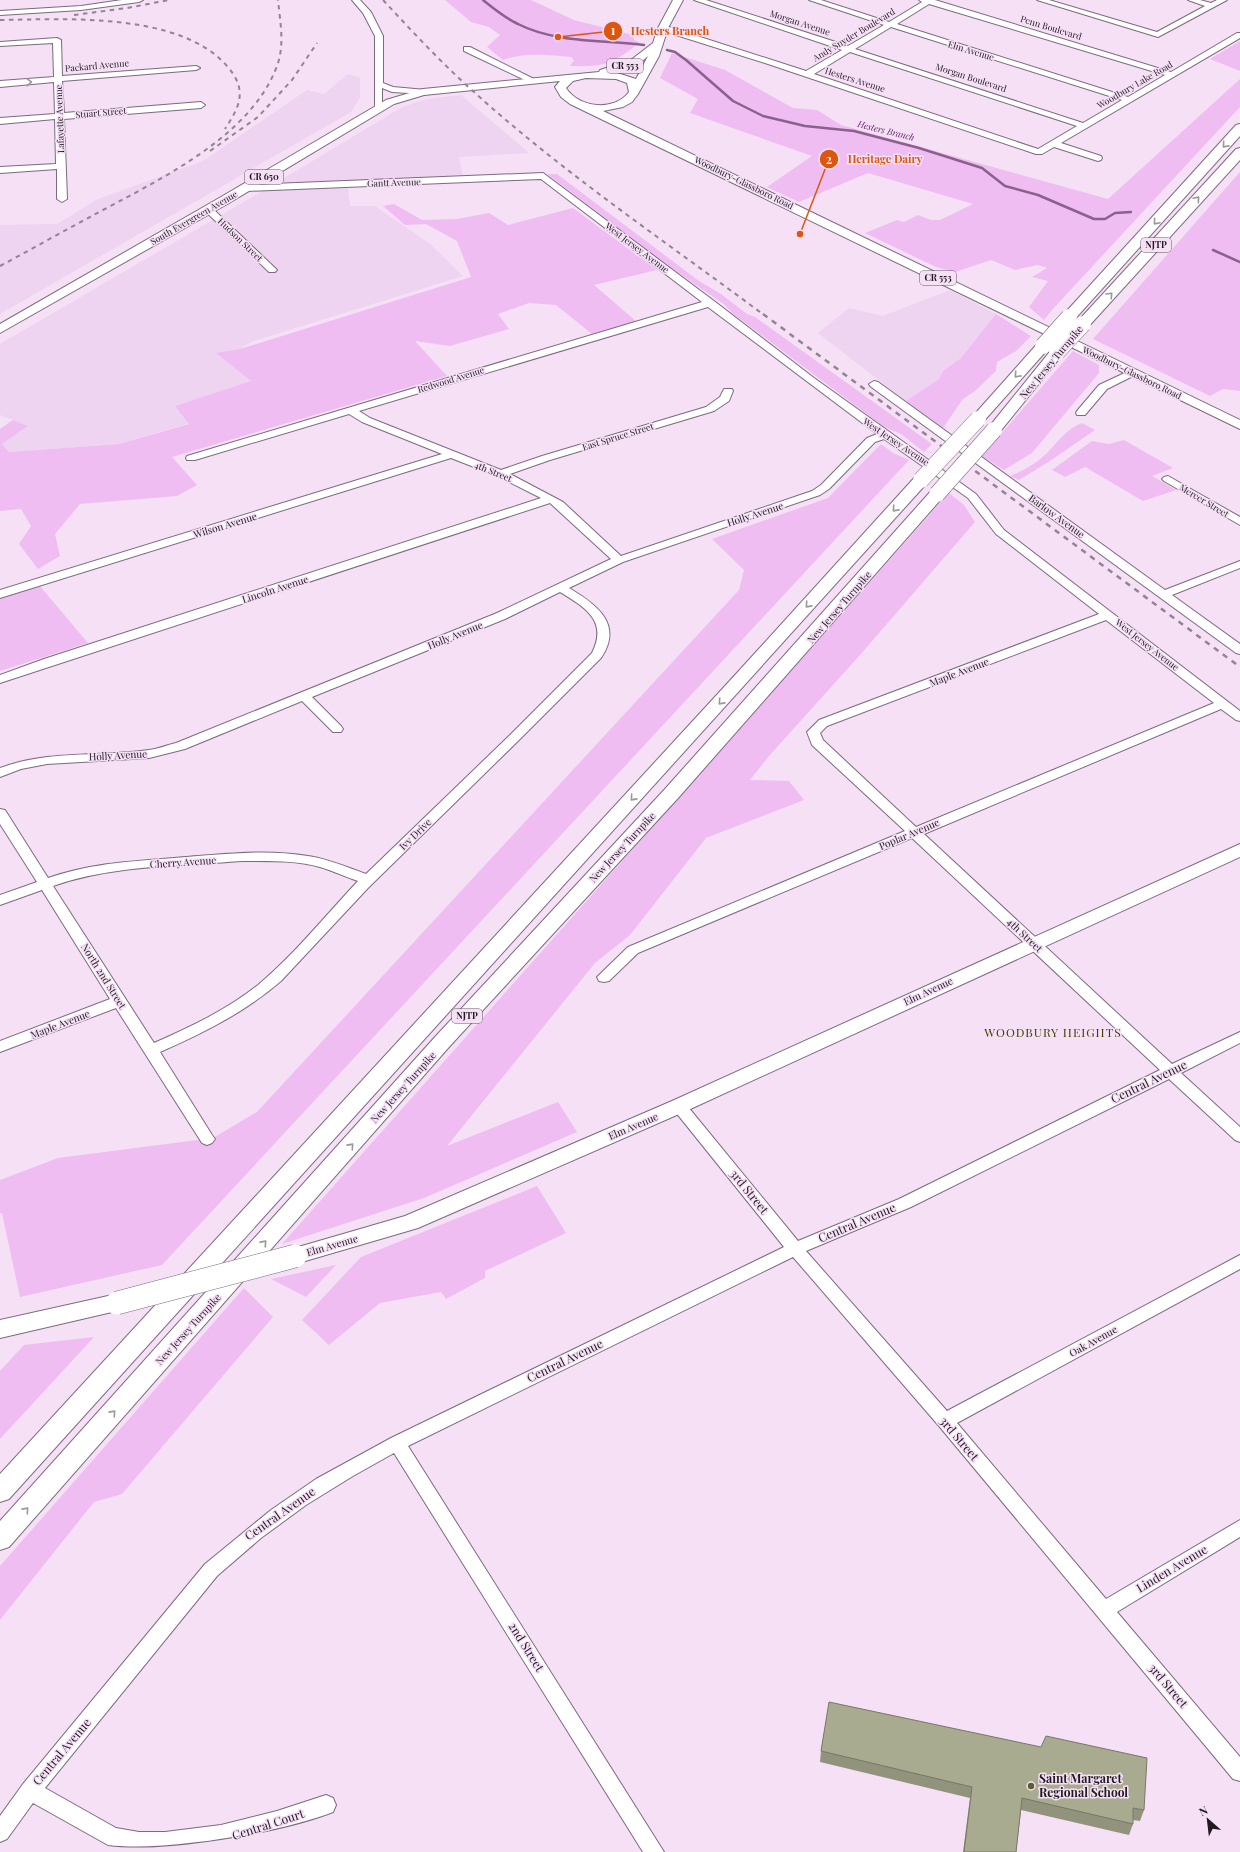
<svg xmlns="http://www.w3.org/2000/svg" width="1240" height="1852" viewBox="0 0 1240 1852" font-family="'Playfair Display',serif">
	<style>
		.built { fill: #eed4f0 }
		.green { fill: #efbdf2 }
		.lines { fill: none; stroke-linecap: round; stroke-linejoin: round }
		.stream { stroke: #8a608d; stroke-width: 2.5 }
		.minor-casing { stroke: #7c6a7e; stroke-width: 2 }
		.major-casing { stroke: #7c6a7e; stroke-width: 2 }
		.highway-casing { stroke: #7c6a7e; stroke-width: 2 }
		.minor { fill: #fff; fill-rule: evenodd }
		.major { fill: #fff; fill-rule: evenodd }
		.highway { fill: #fff; fill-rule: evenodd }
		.rail-far1 { stroke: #928493; stroke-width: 2; stroke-dasharray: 4.5 4.5; stroke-linecap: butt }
		.rail { stroke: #928493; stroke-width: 2.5; stroke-dasharray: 5.5 5.5; stroke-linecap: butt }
		.major-bridge-casing { stroke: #7c6a7e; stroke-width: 24; stroke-linecap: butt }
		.highway-bridge-casing { stroke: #7c6a7e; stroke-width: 17; stroke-linecap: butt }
		.major-bridge { stroke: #fff; stroke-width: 23 }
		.highway-bridge { stroke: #fff; stroke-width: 16 }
		.wall { fill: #91937d }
		.building { fill: #a9ab91; stroke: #767866 }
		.oneway { stroke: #9b989b }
		.poi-dot { fill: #5c5f2c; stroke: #f5e0f6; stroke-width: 1.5 }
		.labels { text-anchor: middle; stroke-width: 3; stroke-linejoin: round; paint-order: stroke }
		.far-street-label { font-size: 9px; fill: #201920; stroke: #f5e0f6 }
		.shield { fill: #f5e0f6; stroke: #605560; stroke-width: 1 }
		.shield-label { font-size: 9px; font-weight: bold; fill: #201920 }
		.far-water-label { font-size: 9px; font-style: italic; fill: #6d2874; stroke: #f5e0f6 }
		.street-label { font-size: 10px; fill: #201920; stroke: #f5e0f6 }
		.quarter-label { font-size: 12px; letter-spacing: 1px; fill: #404100; stroke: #f5e0f6 }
		.near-street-label { font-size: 12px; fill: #201920; stroke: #f5e0f6 }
		.near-poi-label { font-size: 12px; font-weight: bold; fill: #201920; stroke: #f5e0f6; text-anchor: start }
		.leader { fill: none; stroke: #de560d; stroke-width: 1.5 }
		.callout-dot { fill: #de560d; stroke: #f5e0f6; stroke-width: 1.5 }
		.mark-label { font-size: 12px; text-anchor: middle; font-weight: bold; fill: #fff }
		.callout-label { font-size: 11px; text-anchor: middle; font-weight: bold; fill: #de560d; stroke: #f5e0f6; stroke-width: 3; stroke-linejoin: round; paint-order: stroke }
	</style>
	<rect width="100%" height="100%" fill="#f5e0f6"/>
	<!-- built -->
	<g class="built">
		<polygon points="348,74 360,78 360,98 351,112 0,314 0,225 57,224 98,199 203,161 307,90 324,94"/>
		<polygon points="461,95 529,153 459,157 464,180 348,186 350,206 375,206 430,244 463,276 251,342 240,349 217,353 251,381 176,406 190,423 119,444 9,452 2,444 28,426 0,415 0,344 271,186 402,107 427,99"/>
		<polygon points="950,290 996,314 961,358 943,371 939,379 906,401 818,333 849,308 883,316"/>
	</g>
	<!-- green -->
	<g class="green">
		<path d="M445,0H531L574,20L633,35L634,40L640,42C613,64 605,67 570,66L574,60L571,57C548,55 524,52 503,60L487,47L500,35L489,27L471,22Z"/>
		<polygon points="1240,41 1240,71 1210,59"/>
		<polygon points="672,53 725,70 793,108 817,110 841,125 1108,199 1240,79 1240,107 1052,310 1044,320 1029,307 1048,281 1032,277 1047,268 1038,265 1015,270 991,260 955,272 936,267 865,233 897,220 904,222 918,215 931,220 940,220 973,204 868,173 799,202 767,187 812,156 690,113 698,99 660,78"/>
		<polygon points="1240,172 1240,391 1223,389 1210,396 1093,339"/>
		<polygon points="547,174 557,174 699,281 721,294 747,314 755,317 932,444 924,452 901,434 884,427 732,313 725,305 663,262"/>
		<polygon points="394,204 422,220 457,219 489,213 508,225 573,208 657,270 594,285 637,322 592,334 556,305 529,303 498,314 509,329 450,346 415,341 447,376 172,457 197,485 177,496 80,504 55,534 60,556 38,569 19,544 31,526 21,509 0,511 0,429 13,420 28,426 2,444 9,452 119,444 189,424 175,406 251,381 216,353 240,349 471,277 457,241 426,224 405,225 383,206"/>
		<polygon points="996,314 1031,336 1016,351 997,362 996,371 975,391 963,399 943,428 906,401 939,379 943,371 961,358"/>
		<polygon points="1073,351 1099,365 1099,373 1032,453 1004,470 982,456"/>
		<path d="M1082,423L1095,430L1050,461L1019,480L1010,476C1023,471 1037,463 1047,453C1058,442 1066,429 1082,423Z"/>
		<polygon points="1124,440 1173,468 1152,476 1176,490 1143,501 1085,467 1065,477 1052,470 1092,441 1109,444"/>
		<polygon points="881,444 893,453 909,460 162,1265 20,1297 2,1213 0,1213 0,1180 58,1158 213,1138 257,1112 739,590 744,570 712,539 828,498"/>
		<polygon points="949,493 964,505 975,522 860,655 769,756 750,780 789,781 804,800 706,838 630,935 595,963 447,1146 558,1102 577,1132 424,1198 282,1244"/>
		<polygon points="39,585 88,643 0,671 0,597"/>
		<polygon points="537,1186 566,1233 485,1271 485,1278 446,1299 441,1292 380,1303 329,1345 302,1320 361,1257"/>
		<polygon points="336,1265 306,1297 271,1279"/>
		<polygon points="244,1288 273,1317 122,1494 94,1502 0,1620 0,1566"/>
		<polygon points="94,1337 0,1439 0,1371 24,1345"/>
	</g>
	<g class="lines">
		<!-- stream -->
		<g class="stream">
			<path d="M483,0C494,9 505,18 518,24C555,43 603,40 644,45"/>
			<polyline points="667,50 675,52 686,60 733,101 763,116 805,126 854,131 919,148 982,168 1005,186 1038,195 1094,219 1105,219 1115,213 1131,212"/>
			<polyline points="1213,250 1240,262"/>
		</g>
		<!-- minor casing -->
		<g class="minor-casing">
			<g id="minor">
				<polygon points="122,0 143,0 139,2 81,10 0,15 0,11 81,6"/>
				<polygon points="352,0 360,0 371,12 383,36 383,83 393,87 426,90 426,94 392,92 382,88 382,107 381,109 375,109 375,36 363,13"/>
				<path d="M694,0H706L848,46L884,25L809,0H821L889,22L922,2L919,0H935L1171,72L1237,33H1240V38L1061,143L1101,156L1102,158L1101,160L1098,161L1054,147L1042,154H1036L765,63L660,30V26H666L806,71L842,50ZM929,4L1165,75L1128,97L897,24ZM891,27L1122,100L1083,123L855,49ZM850,52L1077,126L1038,149L814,74Z"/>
				<polygon points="1037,0 1049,0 1157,32 1205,6 1188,0 1200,0 1211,3 1217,0 1227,0 1158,37"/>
				<polygon points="57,38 61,40 62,76 196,66 200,68 196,70 62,81 64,113 201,102 205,105 201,108 64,119 67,199 62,202 57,199 57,169 0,173 0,167 56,164 55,119 0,124 0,118 55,114 54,82 0,87 0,81 54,77 53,43 0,46 0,42"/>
				<polygon points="464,47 470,47 536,80 532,83 529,82 464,51"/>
				<path d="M543,173L714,301L814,378L976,494L1004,530L1240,711V721L1236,720L1221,709L924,834L1172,1064L1240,1032V1043L1181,1073L1240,1127V1142L1235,1140L1169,1079L911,1207L806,1251L947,1411L1240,1255V1269L957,1423L1106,1599L1240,1520V1537L1117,1612L1240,1757V1781L1233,1779L939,1426L793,1257L408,1446L664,1852H643L394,1453L353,1476L306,1505L261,1538L217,1576L45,1788L116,1828L139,1832H165L221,1825L277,1811L326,1795L333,1798L336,1805L333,1812C279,1833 163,1852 108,1845L33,1803L7,1839L0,1842V1816L23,1784L205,1564L271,1510L316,1479L391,1438L784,1247L674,1110L671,1106L674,1102L679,1100L684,1102L798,1241L899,1199L1160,1070L912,838L638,953L609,981L604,982L599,981L597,977L628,947L905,831L812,745L807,732L819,720L1099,614L996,534L968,498L884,439L875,442L829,489L820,495L623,562L569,588C596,604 624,624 601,658L519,740L368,888L281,981C245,1012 204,1033 160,1052L212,1135L215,1139L212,1143L207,1145L202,1143L116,1008L0,1052V1041L110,999L42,890L0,905V895L37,882L0,824V809L5,810L48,878C95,862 138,861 186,857C227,854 267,849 308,856C328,859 347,867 366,874L510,735L592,653C608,621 586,608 560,592L505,619L312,697L341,726L343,729L341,732H333L302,701L185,749L149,758L47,764L21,769L0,777V768C48,750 99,757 149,750C158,749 167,745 176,743L497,613L611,559L550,503L0,683V675L44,659L541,498L497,476L451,458L0,598V590L442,454L362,422L349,414L195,460H187L186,458L187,456L702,302L541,179L246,191L241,188L246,185ZM708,307L877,434L867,438L821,485L812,491L621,556L563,502L510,474L550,460L714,411L729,401L733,391L732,389H724L720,397L706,407L542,456L501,470L370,418L359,411ZM1106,620L1214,703L916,827L823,740L820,733L827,726ZM242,861C267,861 295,860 320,867C333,871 346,877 358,881C325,916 295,954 258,985C227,1010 190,1027 154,1043L53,886C113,865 179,866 242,861Z"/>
				<polygon points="209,207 212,208 275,268 277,270 275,272 269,272 206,212 204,210"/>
				<polygon points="1131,370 1135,371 1136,373 1135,375 1107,389 1085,415 1077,415 1076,413 1077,411 1099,385"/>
				<polygon points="874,381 878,382 1165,590 1240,561 1240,568 1172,595 1240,644 1240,654 1236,653 870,386 869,384"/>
				<polygon points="1168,476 1240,517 1240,525 1164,481 1162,479 1164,477"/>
			</g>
		</g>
		<!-- major casing -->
		<g class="major-casing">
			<g id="major">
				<path d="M673,0H683L668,28L659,56L638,94L632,102L623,107L603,111L1240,420V429L570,104L561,97L555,87L560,81L424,95L394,104L229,203L0,333V324L221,197L386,100L423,89L599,72L600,70L631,60L653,43L658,28ZM648,56L636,79L614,72L639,64ZM586,78L616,79L627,83L629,92C614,112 579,108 566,88L573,81Z"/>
				<polygon points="1240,844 1240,857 686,1111 418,1228 295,1264 288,1262 285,1256 288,1250 405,1216 672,1101"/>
				<polygon points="117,1294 125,1297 128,1303 125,1309 0,1338 0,1320"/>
			</g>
		</g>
		<!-- highway casing -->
		<g class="highway-casing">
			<g id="highway">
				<polygon points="1240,124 1240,136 1074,320 1064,320 1062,317 1064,314 1236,125"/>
				<polygon points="1240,148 1240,160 1088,327 1078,327 1076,324 1078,321 1236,149"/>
				<polygon points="1043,342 1048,343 1050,346 1048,349 983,422 978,424 973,422 970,419 973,416 1038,343"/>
				<polygon points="1057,348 1062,349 1064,352 1062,355 999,433 994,435 989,433 986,430 989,427 1052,349"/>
				<polygon points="921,475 927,477 929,480 927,483 9,1499 0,1502 0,1474 736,674 915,477"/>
				<polygon points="937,489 943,491 945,494 943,497 679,797 449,1047 9,1547 0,1550 0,1521 435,1037 665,789 931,491"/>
			</g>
		</g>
		<!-- minor -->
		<use href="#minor" class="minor"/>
		<!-- major -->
		<use href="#major" class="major"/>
		<!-- highway -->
		<use href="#highway" class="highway"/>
		<!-- rail-far1 -->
		<g class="rail-far1">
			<path d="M383,0C409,28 435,56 463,82C556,168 662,239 764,315"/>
			<polyline points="74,15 127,8 169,0"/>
			<path d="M0,20C65,19 180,12 227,66C248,90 240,106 225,129"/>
			<polyline points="210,151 258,117 292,80 317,43"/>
			<path d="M0,266C30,250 60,233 90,217C154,182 250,139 277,66C285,45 280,21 278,0"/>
		</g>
		<!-- rail -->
		<polyline class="rail" points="763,314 1240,667"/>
		<!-- major-bridge casing -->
		<g class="major-bridge-casing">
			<polyline id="major-bridge" points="117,1303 295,1256"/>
		</g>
		<!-- highway-bridge casing -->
		<g class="highway-bridge-casing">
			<g id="highway-bridge">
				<polyline points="1043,346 1069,317"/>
				<polyline points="1057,352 1083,324"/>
				<polyline points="921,480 978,419"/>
				<polyline points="937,494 994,430"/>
			</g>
		</g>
		<!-- major-bridge -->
		<use href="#major-bridge" class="major-bridge"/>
		<!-- highway-bridge -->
		<use href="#highway-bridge" class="highway-bridge"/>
	</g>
	<!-- wall -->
	<polygon class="wall" points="821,1751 1144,1810 1140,1821 1133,1820 1133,1824 1129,1835 1021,1810 1016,1852 963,1852 970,1798 820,1762"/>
	<!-- building -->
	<polygon class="building" points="829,1702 1041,1747 1046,1736 1147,1758 1144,1810 1133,1808 1133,1824 1022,1798 1016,1852 964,1852 972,1787 821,1751"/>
	<!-- one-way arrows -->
	<defs><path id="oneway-chevron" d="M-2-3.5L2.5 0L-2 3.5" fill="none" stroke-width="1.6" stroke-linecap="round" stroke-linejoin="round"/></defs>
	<g class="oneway">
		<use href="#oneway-chevron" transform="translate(29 82) rotate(-4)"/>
		<use href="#oneway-chevron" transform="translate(1225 145) rotate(132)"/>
		<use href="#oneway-chevron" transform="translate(1197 199) rotate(-49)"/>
		<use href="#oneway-chevron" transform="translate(1156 222) rotate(131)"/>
		<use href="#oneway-chevron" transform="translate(1110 295) rotate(-47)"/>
		<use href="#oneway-chevron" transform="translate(1017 375) rotate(132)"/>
		<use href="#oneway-chevron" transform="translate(895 509) rotate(132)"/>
		<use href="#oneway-chevron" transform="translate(808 605) rotate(132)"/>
		<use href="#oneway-chevron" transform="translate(721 702) rotate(132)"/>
		<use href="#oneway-chevron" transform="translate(633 798) rotate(132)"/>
		<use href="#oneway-chevron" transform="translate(351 1146) rotate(-48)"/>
		<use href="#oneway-chevron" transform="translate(264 1243) rotate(-48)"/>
		<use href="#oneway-chevron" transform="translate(113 1413) rotate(-48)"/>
		<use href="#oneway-chevron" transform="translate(26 1510) rotate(-48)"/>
	</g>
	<!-- markers -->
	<circle class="poi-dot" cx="1031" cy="1786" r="4"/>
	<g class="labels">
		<!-- far-street labels -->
		<g class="far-street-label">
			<text transform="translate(800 23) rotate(18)" y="3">Morgan Avenue</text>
			<text transform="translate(1051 28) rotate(17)" y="3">Penn Boulevard</text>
			<text transform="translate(854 35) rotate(-31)" y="3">Andy Snyder Boulevard</text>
			<text transform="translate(971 51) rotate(17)" y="3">Elm Avenue</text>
			<text transform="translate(97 66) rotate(-5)" y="3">Packard Avenue</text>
			<text transform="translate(971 78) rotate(18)" y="3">Morgan Boulevard</text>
			<text transform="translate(855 80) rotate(18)" y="3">Hesters Avenue</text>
			<text transform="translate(1135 85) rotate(-30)" y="3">Woodbury Lake Road</text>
			<text transform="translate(101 113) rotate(-5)" y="3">Stuart Street</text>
			<text transform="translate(60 119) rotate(-92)" y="3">Lafayette Avenue</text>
			<text transform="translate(394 183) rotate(-2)" y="3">Gantt Avenue</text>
			<text transform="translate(744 183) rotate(26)" y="3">Woodbury-Glassboro Road</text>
			<text transform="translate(194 218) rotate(-30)" y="3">South Evergreen Avenue</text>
			<text transform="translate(240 240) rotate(44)" y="3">Hudson Street</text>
			<text transform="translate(637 248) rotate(37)" y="3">West Jersey Avenue</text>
			<text transform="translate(1132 373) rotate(26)" y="3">Woodbury-Glassboro Road</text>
			<text transform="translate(451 380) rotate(-17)" y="3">Redwood Avenue</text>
			<text transform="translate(618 437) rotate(-17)" y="3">East Spruce Street</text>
			<text transform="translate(896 442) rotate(34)" y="3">West Jersey Avenue</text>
			<text transform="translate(493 472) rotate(22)" y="3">4th Street</text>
			<text transform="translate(1204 501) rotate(31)" y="3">Mercer Street</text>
			<text transform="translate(1147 645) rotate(38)" y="3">West Jersey Avenue</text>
		</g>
		<!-- shield labels -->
		<g class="shield">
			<rect x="607" y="59" width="36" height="14" rx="3"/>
			<rect x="245" y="170" width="38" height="14" rx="3"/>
			<rect x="1141" y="238" width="30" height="14" rx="3"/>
			<rect x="920" y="271" width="36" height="14" rx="3"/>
			<rect x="452" y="1009" width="30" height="14" rx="3"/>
		</g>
		<g class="shield-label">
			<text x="625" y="69">CR 553</text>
			<text x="264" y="180">CR 650</text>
			<text x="1156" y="248">NJTP</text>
			<text x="938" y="281">CR 553</text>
			<text x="467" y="1019">NJTP</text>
		</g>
		<!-- far-water labels -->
		<g class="far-water-label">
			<text transform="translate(886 131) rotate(14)" y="3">Hesters Branch</text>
		</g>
		<!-- street labels -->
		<g class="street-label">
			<text transform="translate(1051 362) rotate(-50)" y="4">New Jersey Turnpike</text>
			<text transform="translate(755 514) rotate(-18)" y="4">Holly Avenue</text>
			<text transform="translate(1057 516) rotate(36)" y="4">Barlow Avenue</text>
			<text transform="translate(225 525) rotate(-17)" y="4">Wilson Avenue</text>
			<text transform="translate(275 589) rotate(-18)" y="4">Lincoln Avenue</text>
			<text transform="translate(839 607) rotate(-49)" y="4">New Jersey Turnpike</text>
			<text transform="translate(455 635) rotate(-22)" y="4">Holly Avenue</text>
			<text transform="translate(959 672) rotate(-21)" y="4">Maple Avenue</text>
			<text transform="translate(118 755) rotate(-3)" y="4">Holly Avenue</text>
			<text transform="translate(415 834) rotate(-44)" y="4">Ivy Drive</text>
			<text transform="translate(909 834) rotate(-23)" y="4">Poplar Avenue</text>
			<text transform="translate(622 847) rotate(-47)" y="4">New Jersey Turnpike</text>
			<text transform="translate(183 862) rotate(-4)" y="4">Cherry Avenue</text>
			<text transform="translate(1025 935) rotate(43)" y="4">4th Street</text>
			<text transform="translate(104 976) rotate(58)" y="4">North 2nd Street</text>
			<text transform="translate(928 991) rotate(-25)" y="4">Elm Avenue</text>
			<text transform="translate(60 1024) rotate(-21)" y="4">Maple Avenue</text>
			<text transform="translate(403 1087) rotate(-48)" y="4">New Jersey Turnpike</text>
			<text transform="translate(633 1126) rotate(-23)" y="4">Elm Avenue</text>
			<text transform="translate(332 1245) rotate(-16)" y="4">Elm Avenue</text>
			<text transform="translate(188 1329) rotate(-48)" y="4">New Jersey Turnpike</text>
			<text transform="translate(1093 1341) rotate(-29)" y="4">Oak Avenue</text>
		</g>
		<!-- quarter labels -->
		<g class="quarter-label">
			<text x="1053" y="1037">WOODBURY HEIGHTS</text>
		</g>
		<!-- near-street labels -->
		<g class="near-street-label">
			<text transform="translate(1149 1082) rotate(-26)" y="4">Central Avenue</text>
			<text transform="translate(749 1192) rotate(51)" y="4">3rd Street</text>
			<text transform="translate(857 1223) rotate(-23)" y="4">Central Avenue</text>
			<text transform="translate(565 1361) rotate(-26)" y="4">Central Avenue</text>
			<text transform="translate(959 1439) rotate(50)" y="4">3rd Street</text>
			<text transform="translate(280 1514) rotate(-35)" y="4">Central Avenue</text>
			<text transform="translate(1172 1569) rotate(-31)" y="4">Linden Avenue</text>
			<text transform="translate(526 1647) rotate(58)" y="4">2nd Street</text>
			<text transform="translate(1168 1686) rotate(50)" y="4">3rd Street</text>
			<text transform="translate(62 1752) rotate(-50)" y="4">Central Avenue</text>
			<text transform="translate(268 1825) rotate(-18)" y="4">Central Court</text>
		</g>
		<!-- near-poi labels -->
		<g class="near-poi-label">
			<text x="1039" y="1783">Saint Margaret<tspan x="1039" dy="14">Regional School</tspan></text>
		</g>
	</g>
	<!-- callouts -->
	<path class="leader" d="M558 37L613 31M800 234L829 159"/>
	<g class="callout-dot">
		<circle cx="558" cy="37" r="4"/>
		<circle cx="800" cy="234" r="4"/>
		<circle cx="613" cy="31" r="10"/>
		<circle cx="829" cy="159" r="10"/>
	</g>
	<g class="mark-label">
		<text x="613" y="35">1</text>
		<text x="829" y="164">2</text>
	</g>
	<g class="callout-label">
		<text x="670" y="35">Hesters Branch</text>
		<text x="885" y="163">Heritage Dairy</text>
	</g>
	<!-- north arrow -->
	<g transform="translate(1208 1820) rotate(332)" stroke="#f5e0f6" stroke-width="3" paint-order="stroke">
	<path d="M0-3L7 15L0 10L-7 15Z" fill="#201920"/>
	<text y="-6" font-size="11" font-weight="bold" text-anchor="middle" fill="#201920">N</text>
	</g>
</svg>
